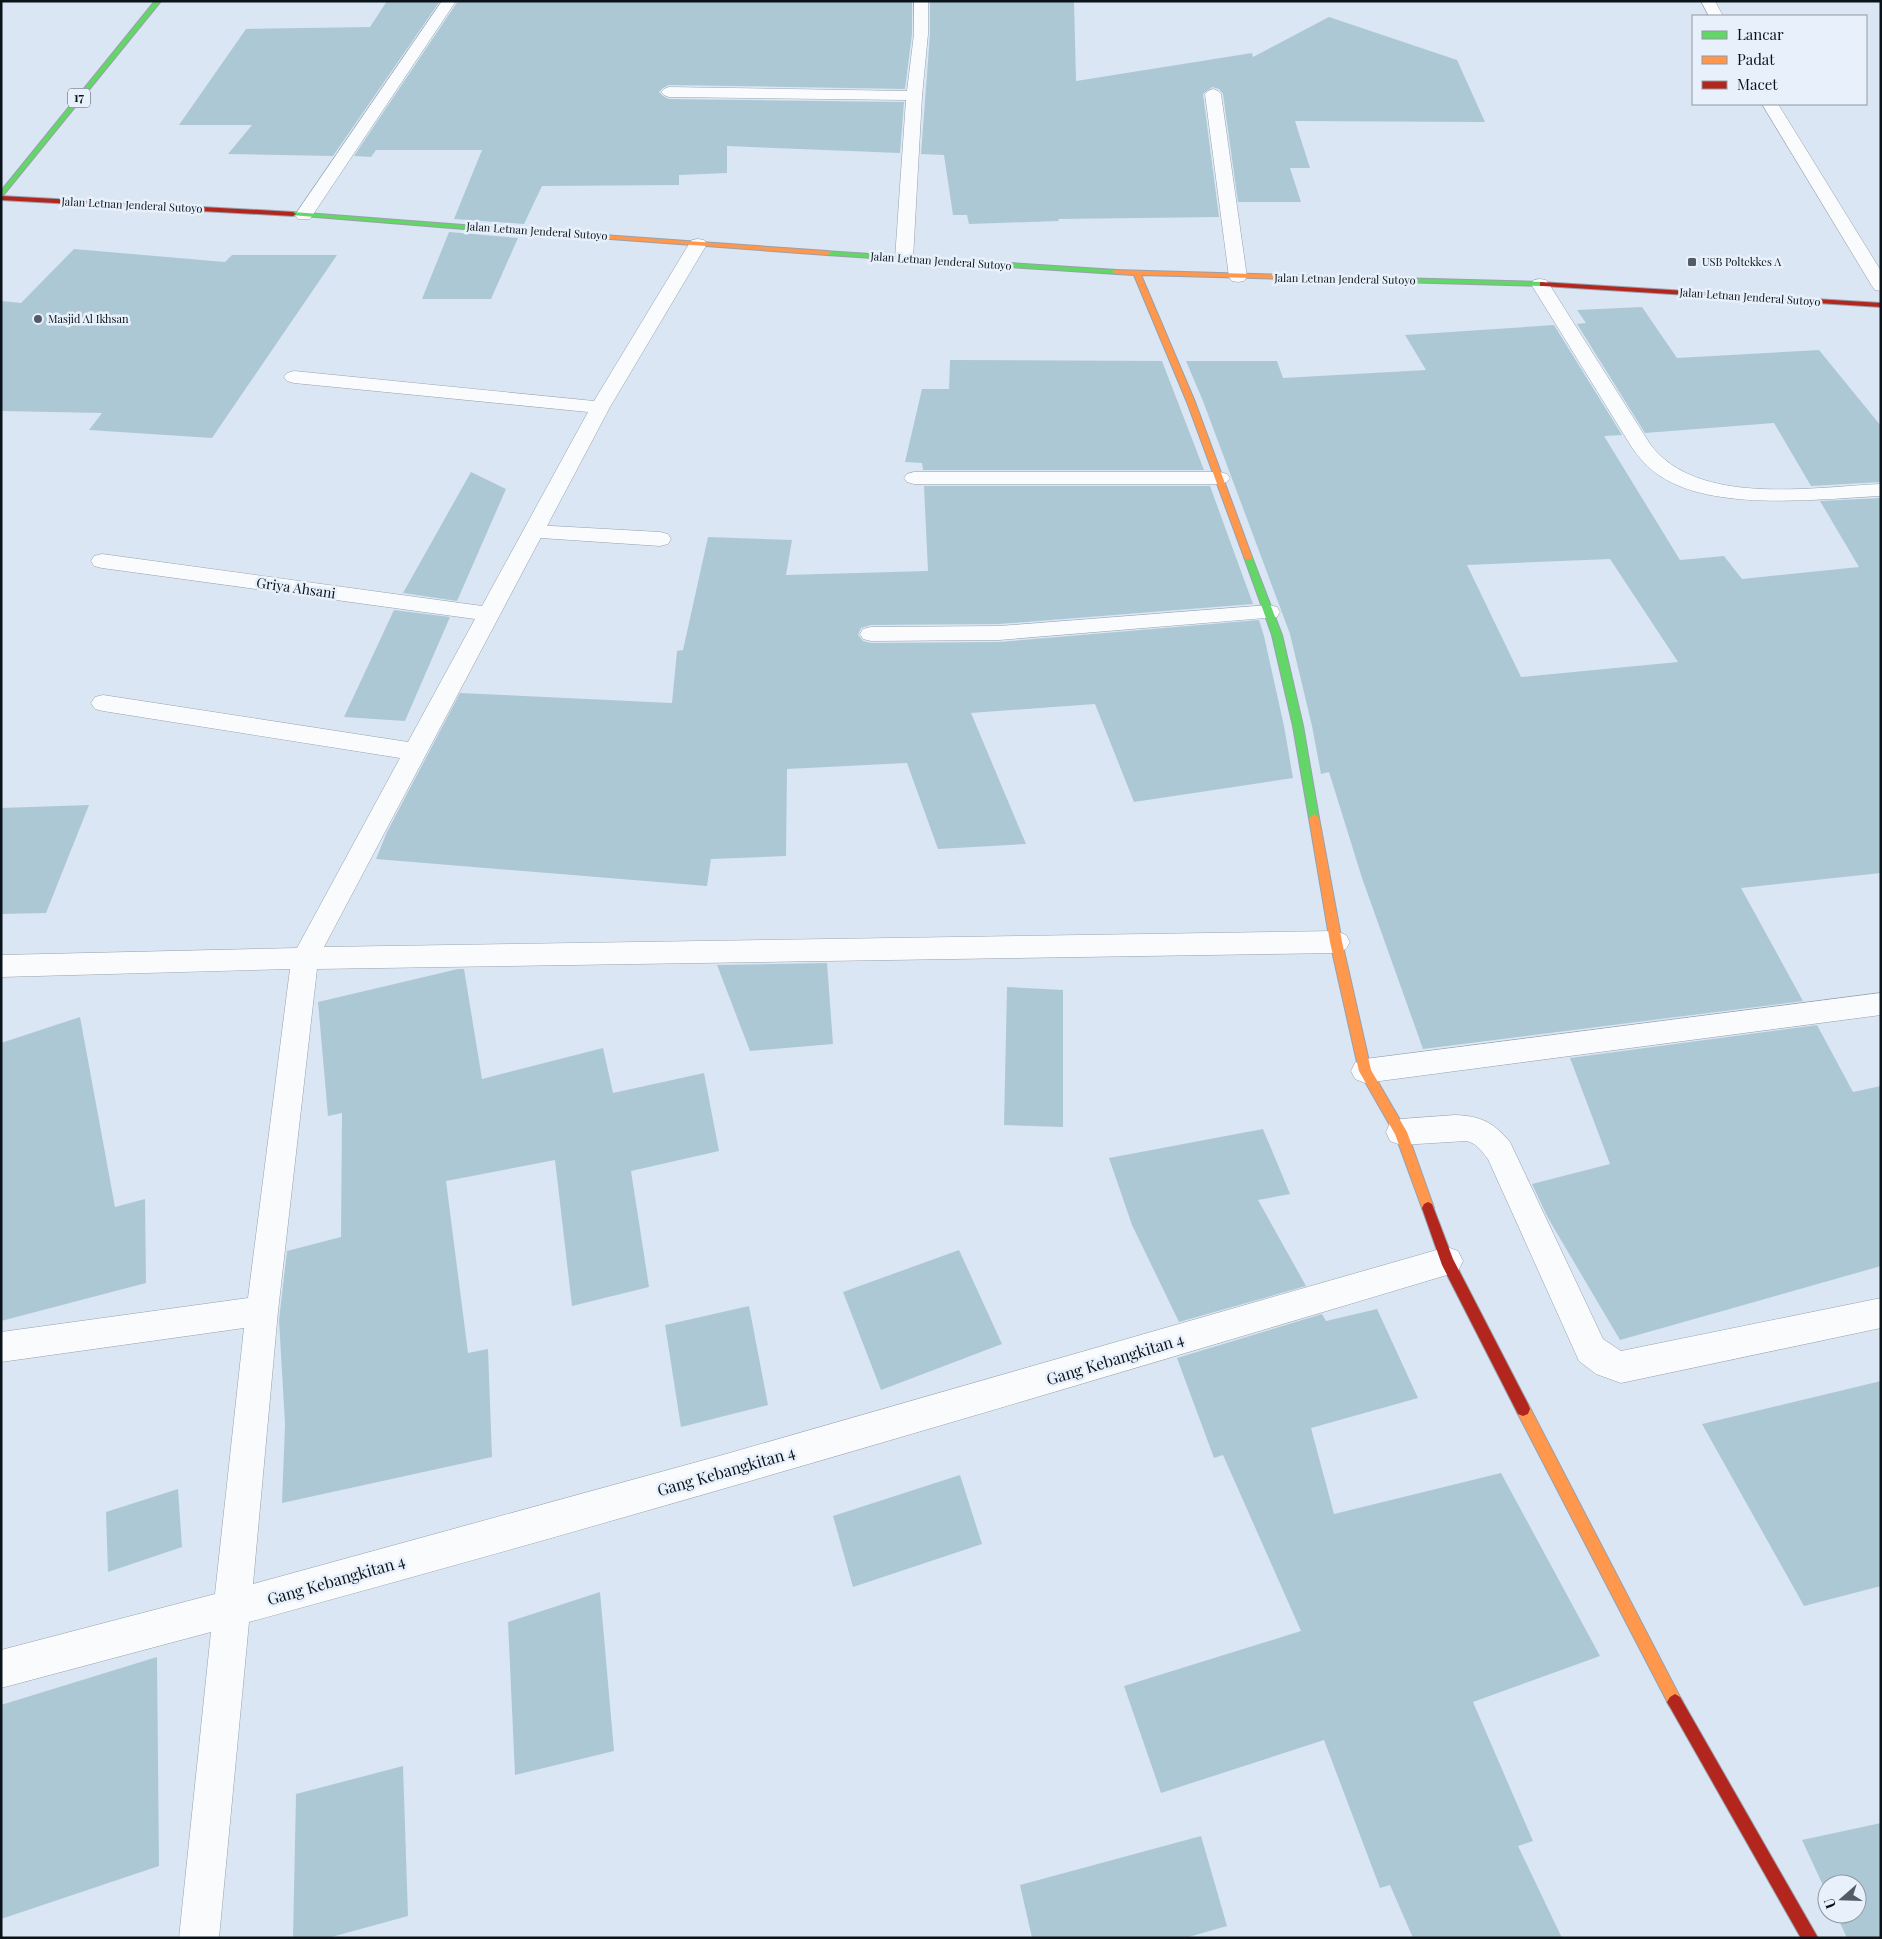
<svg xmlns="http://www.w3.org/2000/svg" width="1882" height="1939" viewBox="0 0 1882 1939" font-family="'Playfair Display',serif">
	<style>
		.building { fill: #adc8d5; fill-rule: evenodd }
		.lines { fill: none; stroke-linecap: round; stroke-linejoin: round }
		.lane-casing { stroke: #98a1ab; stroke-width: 1 }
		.street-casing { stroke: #98a1ab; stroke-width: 1 }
		.fast-casing { stroke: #98a1ab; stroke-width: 2 }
		.slow-casing { stroke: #98a1ab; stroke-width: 2 }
		.jam-casing { stroke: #98a1ab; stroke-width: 2 }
		.lane { fill: #f9fbfd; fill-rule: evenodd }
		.street { fill: #f9fbfd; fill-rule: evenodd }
		.fast { fill: #63d668; fill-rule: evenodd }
		.slow { fill: #ff974d; fill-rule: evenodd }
		.jam { fill: #b3261e; fill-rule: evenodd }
		.poi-dot { fill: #535c66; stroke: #e8f1fb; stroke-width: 2 }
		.labels { text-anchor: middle; stroke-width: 5; stroke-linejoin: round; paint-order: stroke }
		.far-street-label { font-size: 11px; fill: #0a121a; stroke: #e8f1fb }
		.far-poi-label { font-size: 11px; fill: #0a121a; stroke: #e8f1fb; text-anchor: start }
		.shield { fill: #e8f1fb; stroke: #4d555e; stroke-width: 1 }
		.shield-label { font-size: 12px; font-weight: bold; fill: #0a121a }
		.street-label { font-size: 14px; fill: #0a121a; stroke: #e8f1fb }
		.near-street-label { font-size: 16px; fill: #0a121a; stroke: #e8f1fb }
	</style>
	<rect width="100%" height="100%" fill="#dae6f4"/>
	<!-- building -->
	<g class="building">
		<polygon points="387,1 440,1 333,156 228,154 252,125 179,125 246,29 370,27"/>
		<polygon points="458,1 912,1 912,34 905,89 669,85 663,88 659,92 663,96 669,99 904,102 900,153 727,146 727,173 679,175 679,185 542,186 524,224 454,219 482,150 376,150 371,157 354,156"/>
		<polygon points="930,1 1074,1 1076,81 1252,53 1253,57 1329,17 1457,60 1485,122 1295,121 1310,168 1290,168 1301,202 1238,202 1223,94 1219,89 1212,87 1203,94 1219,217 1058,219 1059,221 969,224 967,215 953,215 944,155 921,154 930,34"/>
		<polygon points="449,232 518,238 491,299 422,299"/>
		<polygon points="74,249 225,262 232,255 337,255 212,438 89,430 102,413 1,411 1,301 21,303"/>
		<polygon points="1642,307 1677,358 1819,350 1881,426 1881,482 1811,486 1774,423 1645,433 1577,324 1586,323 1577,310"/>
		<path d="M1554,325L1622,435L1604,436L1680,560L1724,556L1742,579L1859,567L1820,501L1881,498V873L1741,888L1803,1001L1423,1049L1362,878L1329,772L1321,774L1312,726L1290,634L1203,401L1186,361H1277L1283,378L1426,370L1405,335ZM1610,559L1678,662L1521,677L1467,565Z"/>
		<polygon points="950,360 1162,361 1204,470 923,470 922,463 905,462 922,389 949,389"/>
		<polygon points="471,472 506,489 457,601 403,593"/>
		<polygon points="924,486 1210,486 1253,604 999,624 871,625 861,628 858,635 863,641 871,643 999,642 1259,620 1264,636 1284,726 1293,778 1134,802 1095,704 971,713 1026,844 938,849 907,763 787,769 786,856 711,859 707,886 376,859 387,832 460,693 672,703 677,651 683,650 708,537 792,540 786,575 928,571"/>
		<polygon points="394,610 450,617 405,721 344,717"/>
		<polygon points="89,805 46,913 1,914 1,808"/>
		<polygon points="827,963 833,1044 750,1051 717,965"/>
		<polygon points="458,969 464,969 482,1079 603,1048 613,1093 704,1073 719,1151 631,1171 649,1287 572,1306 555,1160 446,1181 468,1353 488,1349 492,1457 282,1503 285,1424 279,1320 287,1251 341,1237 342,1113 328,1116 318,1002"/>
		<polygon points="1007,987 1063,990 1063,1127 1004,1125"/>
		<polygon points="80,1017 115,1207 145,1199 146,1283 1,1321 1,1043"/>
		<polygon points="1817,1025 1853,1092 1881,1086 1881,1266 1620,1340 1548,1218 1532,1184 1610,1164 1570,1058"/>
		<polygon points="1263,1129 1290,1194 1258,1200 1306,1286 1179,1322 1132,1225 1109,1158"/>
		<polygon points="959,1250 1002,1344 881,1390 843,1292"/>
		<polygon points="749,1306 768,1405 681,1427 665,1325"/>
		<polygon points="1377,1309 1418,1398 1311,1428 1334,1514 1501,1473 1600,1656 1473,1702 1533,1841 1518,1846 1562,1938 1413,1938 1390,1885 1380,1888 1324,1740 1161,1793 1124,1686 1301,1631 1223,1455 1214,1458 1177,1358 1322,1314 1326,1321"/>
		<polygon points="1881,1381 1881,1586 1804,1606 1702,1424"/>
		<polygon points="960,1475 982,1544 853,1587 833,1516"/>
		<polygon points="178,1489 182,1547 108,1572 106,1512"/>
		<polygon points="600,1592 614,1751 515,1775 508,1622"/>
		<polygon points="157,1657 159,1866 1,1919 1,1705"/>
		<polygon points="403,1766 408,1916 328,1938 293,1938 296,1794"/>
		<polygon points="1881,1823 1881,1938 1847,1938 1836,1914 1857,1914 1857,1884 1827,1884 1827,1894 1802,1840"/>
		<polygon points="1201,1836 1227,1926 1185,1938 1032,1938 1020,1885"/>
	</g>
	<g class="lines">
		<!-- lane casing -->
		<g class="lane-casing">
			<polygon id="lane" points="534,525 660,532 668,534 671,539 668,544 660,546 526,537 523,532 526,527"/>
		</g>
		<!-- street casing -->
		<g class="street-casing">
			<g id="street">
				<polygon points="442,1 456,1 310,219 298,219 295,215"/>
				<polygon points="914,1 928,1 928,34 922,96 913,259 910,263 904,264 898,263 895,259 906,100 669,97 664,95 661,92 664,89 669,87 907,91 914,34"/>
				<polygon points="1701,1 1715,1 1723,16 1709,16"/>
				<polygon points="1213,89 1218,91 1221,94 1247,277 1244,281 1238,282 1232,281 1229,277 1205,94 1208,91"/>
				<polygon points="1762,104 1778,104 1881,271 1881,291 1875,290 1872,286"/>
				<path d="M698,239L704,240L707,244L610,407L324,947L1336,931L1346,935L1350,942L1346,949L1336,953L317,969L278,1311L253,1584L726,1454L1447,1247L1458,1251L1463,1261L1458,1271L1447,1275C1049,1394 650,1513 249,1622L219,1938H179L211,1632L1,1688V1650L215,1594L244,1328L1,1362V1332L248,1298L290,969L1,977V955L297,948L400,758L103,711L95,709L91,703L95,697L103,695L408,742L475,619L102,568L94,566L91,561L94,556L102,554L482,606L588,412L294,383L287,381L284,377L287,373L294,371L594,401L689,244L692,240Z"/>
				<path d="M1540,279L1546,280L1549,284L1650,444C1697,507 1811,487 1881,484V496C1818,499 1714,512 1660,476C1648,468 1639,458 1631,446L1531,284L1534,280Z"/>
				<polygon points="914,472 1220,472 1227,474 1230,478 1227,482 1220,484 914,484 907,482 904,478 907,474"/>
				<polygon points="1269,605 1277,607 1280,612 1277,617 999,640 871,641 863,639 860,634 863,629 871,627 999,626"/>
				<polygon points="1881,993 1881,1015 1365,1083 1355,1079 1351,1071 1355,1063 1365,1059"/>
				<path d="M1455,1115C1481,1116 1493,1122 1510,1142L1603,1339L1621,1351L1881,1298V1328L1621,1383L1596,1374L1579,1361L1488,1159C1481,1151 1477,1143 1466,1141L1401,1145L1390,1141L1386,1132L1390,1123L1401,1119Z"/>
			</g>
		</g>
		<!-- fast casing -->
		<g class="fast-casing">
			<g id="fast">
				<polygon points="155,1 161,1 1,198 1,191"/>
				<polygon points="293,212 489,227 493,229 489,231 291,215 291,213"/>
				<polygon points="824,251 1117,270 1121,272 1117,274 827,255 823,253"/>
				<polygon points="1320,276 1543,282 1547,284 1543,286 1323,280 1320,280"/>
				<polygon points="1248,554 1252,557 1282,635 1303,726 1319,818 1314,822 1309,818 1293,726 1272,635 1244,557"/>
			</g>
		</g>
		<!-- slow casing -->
		<g class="slow-casing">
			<g id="slow">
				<polygon points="489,227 827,251 831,253 827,255 487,230 485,229"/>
				<polygon points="1114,270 1323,276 1327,278 1323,280 1141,275 1195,402 1252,557 1251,559 1245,559 1244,557 1187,402 1134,275 1117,274 1113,272"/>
				<polygon points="1314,814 1319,818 1342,942 1371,1070 1407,1132 1434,1208 1432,1212 1428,1214 1424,1212 1422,1208 1395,1134 1359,1071 1330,942 1309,818"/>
				<polygon points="1523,1402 1528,1404 1680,1697 1683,1702 1680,1707 1675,1710 1670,1707 1518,1414 1516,1409 1518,1404"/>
			</g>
		</g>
		<!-- jam casing -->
		<g class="jam-casing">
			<g id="jam">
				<polygon points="1,196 293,212 296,214 293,216 1,200"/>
				<polygon points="1540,282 1881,303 1881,307 1543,286 1540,286"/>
				<polygon points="1428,1202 1432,1204 1453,1259 1528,1404 1530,1409 1528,1414 1523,1416 1518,1414 1442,1265 1422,1208 1424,1204"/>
				<polygon points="1675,1694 1680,1697 1818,1938 1801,1938 1670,1707 1667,1702 1670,1697"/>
			</g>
		</g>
		<!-- lane -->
		<use href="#lane" class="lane"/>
		<!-- street -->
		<use href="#street" class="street"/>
		<!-- fast -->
		<use href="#fast" class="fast"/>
		<!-- slow -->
		<use href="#slow" class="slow"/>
		<!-- jam -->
		<use href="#jam" class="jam"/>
	</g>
	<!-- markers -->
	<g class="poi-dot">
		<rect x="1687" y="257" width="10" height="10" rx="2.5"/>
		<circle cx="38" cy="319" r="5"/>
	</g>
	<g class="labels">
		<!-- far-street labels -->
		<g class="far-street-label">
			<text transform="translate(132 205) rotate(3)" y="4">Jalan Letnan Jenderal Sutoyo</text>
			<text transform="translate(537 231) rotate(4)" y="4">Jalan Letnan Jenderal Sutoyo</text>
			<text transform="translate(941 261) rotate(4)" y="4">Jalan Letnan Jenderal Sutoyo</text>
			<text transform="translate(1345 279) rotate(1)" y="4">Jalan Letnan Jenderal Sutoyo</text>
			<text transform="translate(1750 297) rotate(4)" y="4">Jalan Letnan Jenderal Sutoyo</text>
		</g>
		<!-- far-poi labels -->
		<g class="far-poi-label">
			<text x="1702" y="266">USB Poltekkes A</text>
			<text x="48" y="323">Masjid Al Ikhsan</text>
		</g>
		<!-- shield labels -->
		<rect class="shield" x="68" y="88.5" width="22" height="19" rx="4"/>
		<g class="shield-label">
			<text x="79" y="102">17</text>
		</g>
		<!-- street labels -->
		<g class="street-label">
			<text transform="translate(296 588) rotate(8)" y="5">Griya Ahsani</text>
		</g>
		<!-- near-street labels -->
		<g class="near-street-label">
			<text transform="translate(1115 1359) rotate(-17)" y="6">Gang Kebangkitan 4</text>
			<text transform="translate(726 1471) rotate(-16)" y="6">Gang Kebangkitan 4</text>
			<text transform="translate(336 1580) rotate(-16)" y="6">Gang Kebangkitan 4</text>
		</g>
	</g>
	<!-- border -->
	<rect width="1882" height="1939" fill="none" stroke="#0a121a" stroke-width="5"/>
	<!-- legend -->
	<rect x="1692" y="15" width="175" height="90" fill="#e8f1fb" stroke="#8f98a1"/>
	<rect x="1702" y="31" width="25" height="8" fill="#63d668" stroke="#8f98a1"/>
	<text x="1737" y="40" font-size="15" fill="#0a121a">Lancar</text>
	<rect x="1702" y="56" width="25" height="8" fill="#ff974d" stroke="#8f98a1"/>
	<text x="1737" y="65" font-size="15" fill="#0a121a">Padat</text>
	<rect x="1702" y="81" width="25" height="8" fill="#b3261e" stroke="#8f98a1"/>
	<text x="1737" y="90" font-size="15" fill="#0a121a">Macet</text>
	<!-- north arrow -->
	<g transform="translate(1842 1899) rotate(250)"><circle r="24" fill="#e8f1fb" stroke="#8f98a1"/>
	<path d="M0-4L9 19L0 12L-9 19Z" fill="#535c66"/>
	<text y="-8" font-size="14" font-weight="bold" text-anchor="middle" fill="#0a121a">U</text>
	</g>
</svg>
